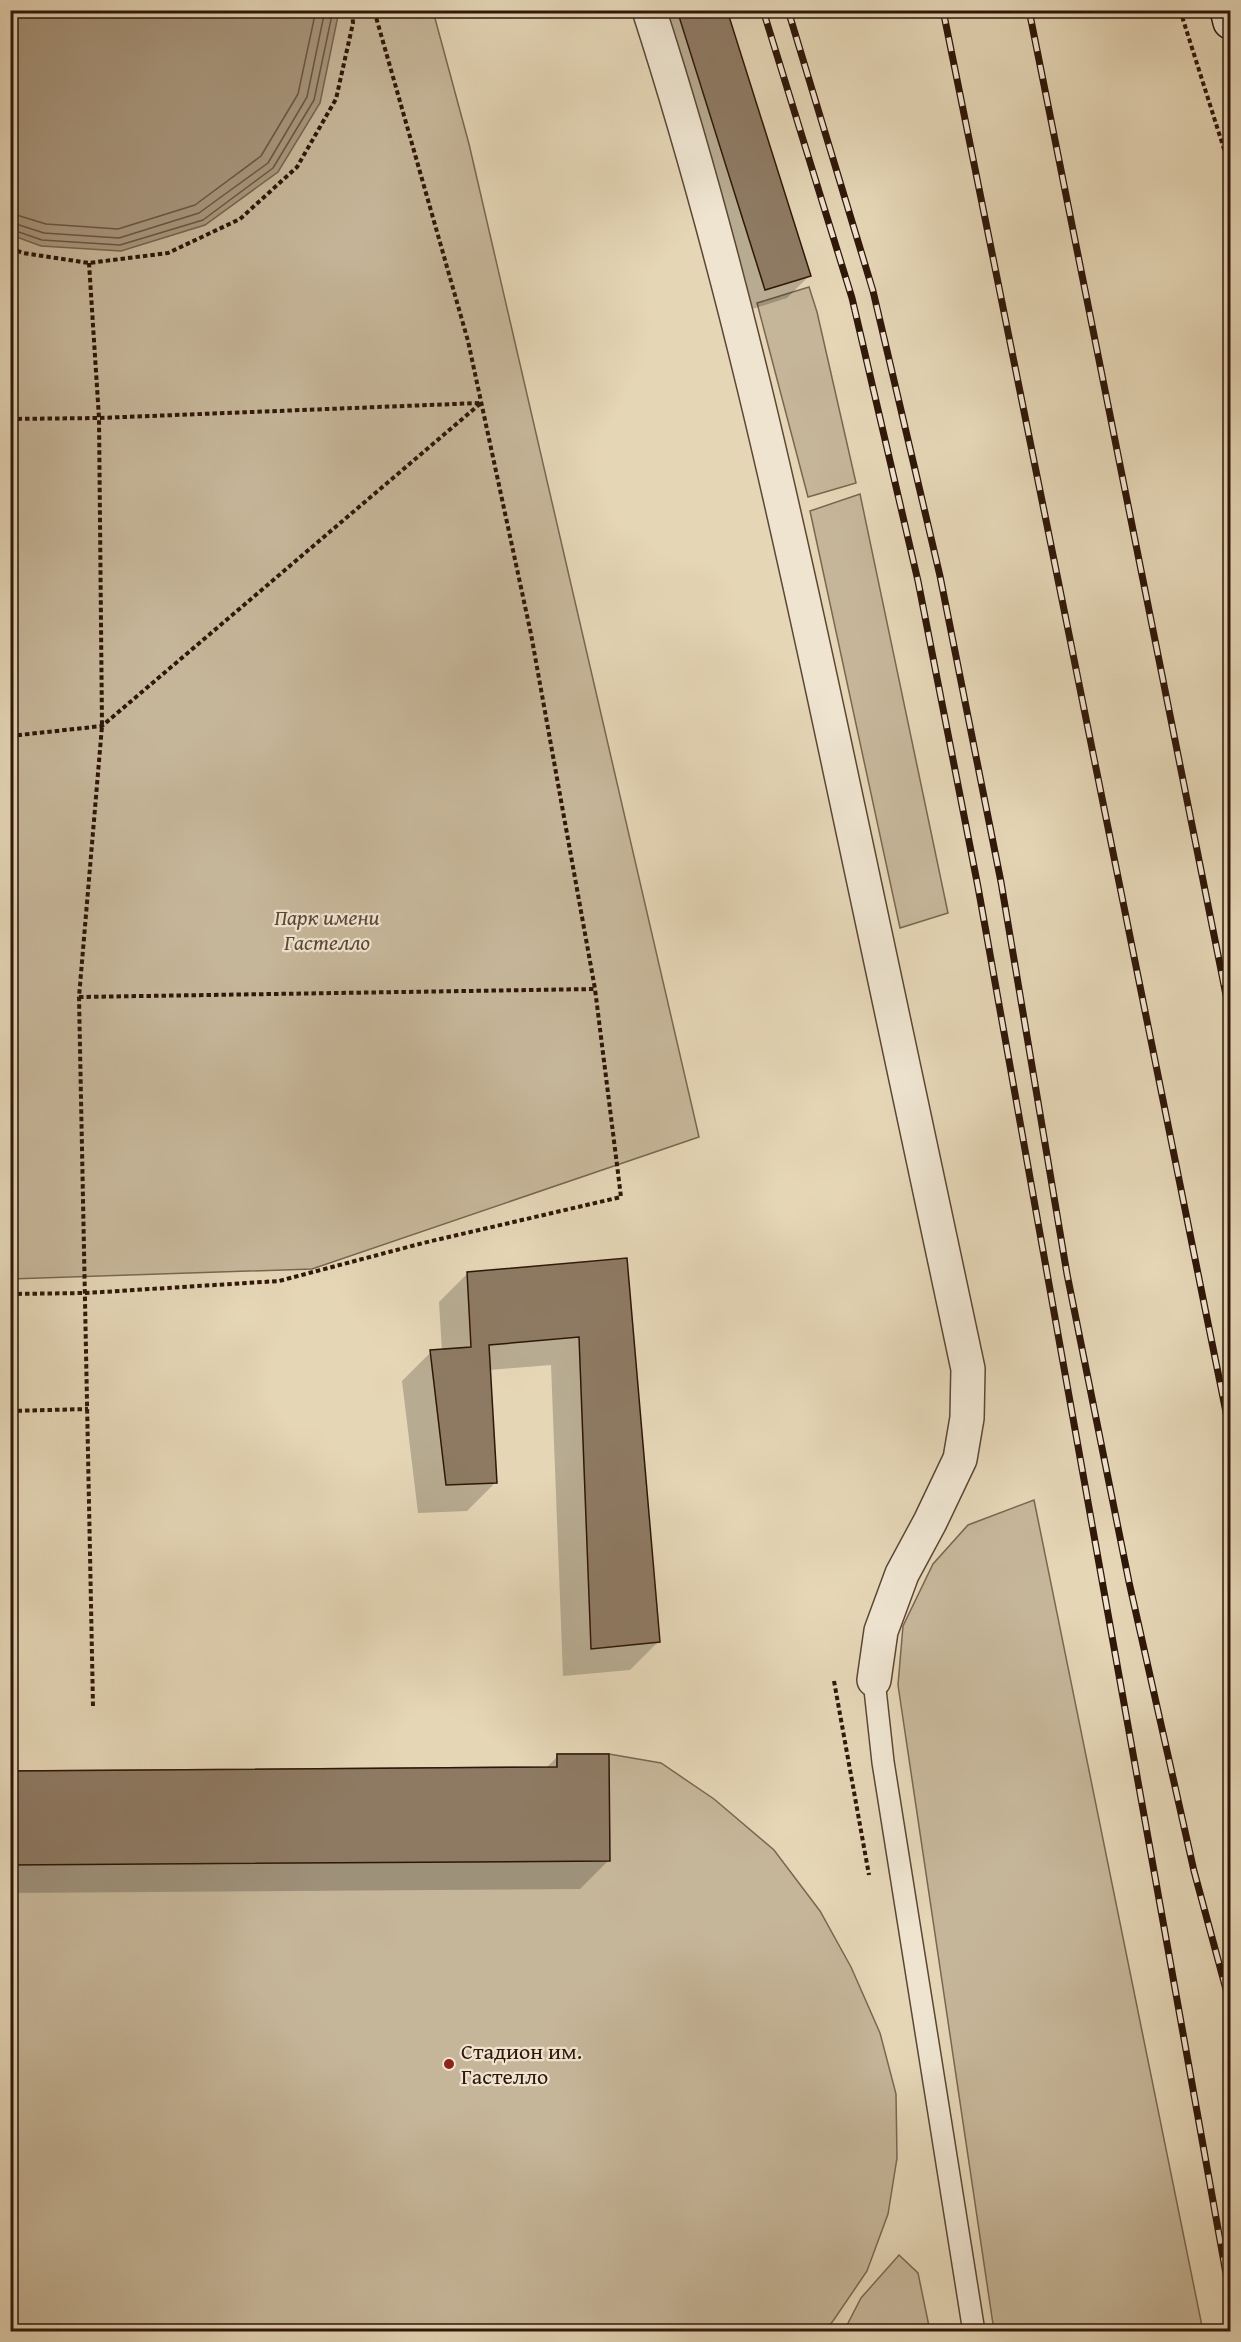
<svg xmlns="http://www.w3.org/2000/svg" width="1241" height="2342" viewBox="0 0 1241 2342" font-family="'Gentium Book Plus',serif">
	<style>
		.green { fill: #c6b699; stroke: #7a6651; stroke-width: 1.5 }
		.water { fill: #a7957b; stroke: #77634d; stroke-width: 1.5 }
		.shadow { fill: #0003 }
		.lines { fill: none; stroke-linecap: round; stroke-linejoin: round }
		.shore { stroke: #6b5642; stroke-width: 1.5 }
		.building { fill: #8e7a63; stroke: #2f1709; stroke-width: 1.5 }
		.lane-casing { stroke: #5c4734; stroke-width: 24 }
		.street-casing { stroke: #5c4734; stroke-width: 36 }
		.secondary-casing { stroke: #2f1709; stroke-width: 36 }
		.path { stroke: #2f1709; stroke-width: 4; stroke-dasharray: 4.5 3; stroke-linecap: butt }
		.lane { stroke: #eee4d0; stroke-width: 21 }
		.street { stroke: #eee4d0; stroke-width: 33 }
		.secondary { stroke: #eee4d0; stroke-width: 33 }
		.rail-casing { stroke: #2f1709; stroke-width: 7 }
		.rail { stroke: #eee4d0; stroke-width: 4.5; stroke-dasharray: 14; stroke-linecap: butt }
		.poi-dot { fill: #8f2418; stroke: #eee4d0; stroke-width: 2 }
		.labels { text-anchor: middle; stroke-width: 4.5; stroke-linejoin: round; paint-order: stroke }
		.park-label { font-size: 22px; font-style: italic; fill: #5c4734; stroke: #eee4d0 }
		.poi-label { font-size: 22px; fill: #2f1709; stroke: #eee4d0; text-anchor: start }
	</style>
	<rect width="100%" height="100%" fill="#e5d6b6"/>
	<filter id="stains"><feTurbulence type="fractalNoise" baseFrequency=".00333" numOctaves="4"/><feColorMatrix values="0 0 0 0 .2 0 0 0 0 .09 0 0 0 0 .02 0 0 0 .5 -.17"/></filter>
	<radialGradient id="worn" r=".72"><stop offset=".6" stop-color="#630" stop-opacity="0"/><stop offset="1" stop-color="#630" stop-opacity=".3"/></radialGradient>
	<!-- green -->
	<g class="green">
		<polygon points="10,11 433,11 469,144 699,1137 312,1269 11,1279"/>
		<polygon points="809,287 817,312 856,483 808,497 757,303"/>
		<polygon points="860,494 948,913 900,928 810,511"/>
		<polygon points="1034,1500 1203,2331 994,2331 898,1685 903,1626 933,1564 968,1525"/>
		<polygon points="557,1754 609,1754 661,1763 714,1799 774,1850 820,1911 851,1967 880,2033 896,2094 897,2158 888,2214 867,2271 833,2321 824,2331 11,2331 10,1771 557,1767"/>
		<polygon points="899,2255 918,2273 930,2331 844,2331 861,2298"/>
	</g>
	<!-- water -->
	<polygon class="water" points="10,11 11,10 339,11 320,103 278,172 205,225 121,251 41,246 11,235"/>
	<!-- shadow -->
	<g class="shadow">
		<polygon points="648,10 726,10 809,276 787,298 743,312"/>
		<polygon points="625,1259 659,1641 630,1670 563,1676 551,1365 489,1370 495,1483 467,1511 418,1513 402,1381 431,1352 442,1351 439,1302 468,1273"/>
		<polygon points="558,1756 608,1861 580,1889 10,1893 10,1773 545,1769"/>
	</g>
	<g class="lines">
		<!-- shore -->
		<g class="shore">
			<polyline points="10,213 46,224 118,229 195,205 261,156 298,94 316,10"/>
			<polyline points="10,222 44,233 119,238 199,213 268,163 307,97 325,10"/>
			<polyline points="10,229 42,240 120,245 203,220 273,168 314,100 333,10"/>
		</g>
	</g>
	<!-- building -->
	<g class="building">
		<polygon points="677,10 727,10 811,276 765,290"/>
		<polygon points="627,1258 660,1642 591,1649 579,1337 489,1345 497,1483 446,1485 430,1350 471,1347 467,1272"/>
		<polygon points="557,1754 609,1754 610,1861 10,1865 10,1771 557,1767"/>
	</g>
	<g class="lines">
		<!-- lane casing -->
		<g class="lane-casing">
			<polyline id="lane" points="874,1680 883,1762 974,2332"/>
		</g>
		<!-- street casing -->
		<g class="street-casing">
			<path id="street" d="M649,10C729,257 785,512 839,765C882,966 925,1168 968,1369L967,1418L960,1459L930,1522L902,1574L881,1631L874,1680"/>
		</g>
		<!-- secondary casing -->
		<g class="secondary-casing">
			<polyline id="secondary" points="1227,10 1230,22"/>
		</g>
		<!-- path -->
		<g class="path">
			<polyline points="1180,10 1230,168"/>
			<polyline points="10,248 23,253 89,263 168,253 240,219 297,167 336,99 353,23 352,10"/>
			<polyline points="89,263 99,418 102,726 79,997 93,1706"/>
			<polyline points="10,419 99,418 480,403"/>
			<polyline points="10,736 102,726 481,403"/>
			<polyline points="79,997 595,989 531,634 468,341 374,10"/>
			<polyline points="10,1294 86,1293 279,1281 423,1243 621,1197 595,989"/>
			<polyline points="10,1411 88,1409"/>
			<polyline points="834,1681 869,1875"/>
		</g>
		<!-- lane -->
		<use href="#lane" class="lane"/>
		<!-- street -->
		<use href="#street" class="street"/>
		<!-- secondary -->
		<use href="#secondary" class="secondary"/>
		<!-- rail casing -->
		<g class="rail-casing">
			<g id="rail">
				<polyline points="763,10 852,298 918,581 978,887 1230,2296"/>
				<polyline points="788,10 873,291 940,576 1001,882 1067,1274 1129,1582 1194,1871 1230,2004"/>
				<polyline points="943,10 1230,1432"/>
				<polyline points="1029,10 1230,1015"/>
			</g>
		</g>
		<!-- rail -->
		<use href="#rail" class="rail"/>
	</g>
	<!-- markers -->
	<circle class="poi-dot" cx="449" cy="2064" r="6"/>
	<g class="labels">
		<!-- park labels -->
		<g class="park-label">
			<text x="327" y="925">Парк имени<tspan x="327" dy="25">Гастелло</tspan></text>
		</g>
		<!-- poi labels -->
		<g class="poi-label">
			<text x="461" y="2059">Стадион им.<tspan x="461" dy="25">Гастелло</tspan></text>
		</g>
	</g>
	<!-- margin -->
	<rect width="1241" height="2342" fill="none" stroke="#e5d6b6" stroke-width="36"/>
	<rect x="12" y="12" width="1217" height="2318" fill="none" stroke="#2f1709" stroke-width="3"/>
	<rect x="18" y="18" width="1205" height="2306" fill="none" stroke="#2f1709" stroke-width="1.5"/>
	<rect width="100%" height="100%" filter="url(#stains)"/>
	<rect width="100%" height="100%" fill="url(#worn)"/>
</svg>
